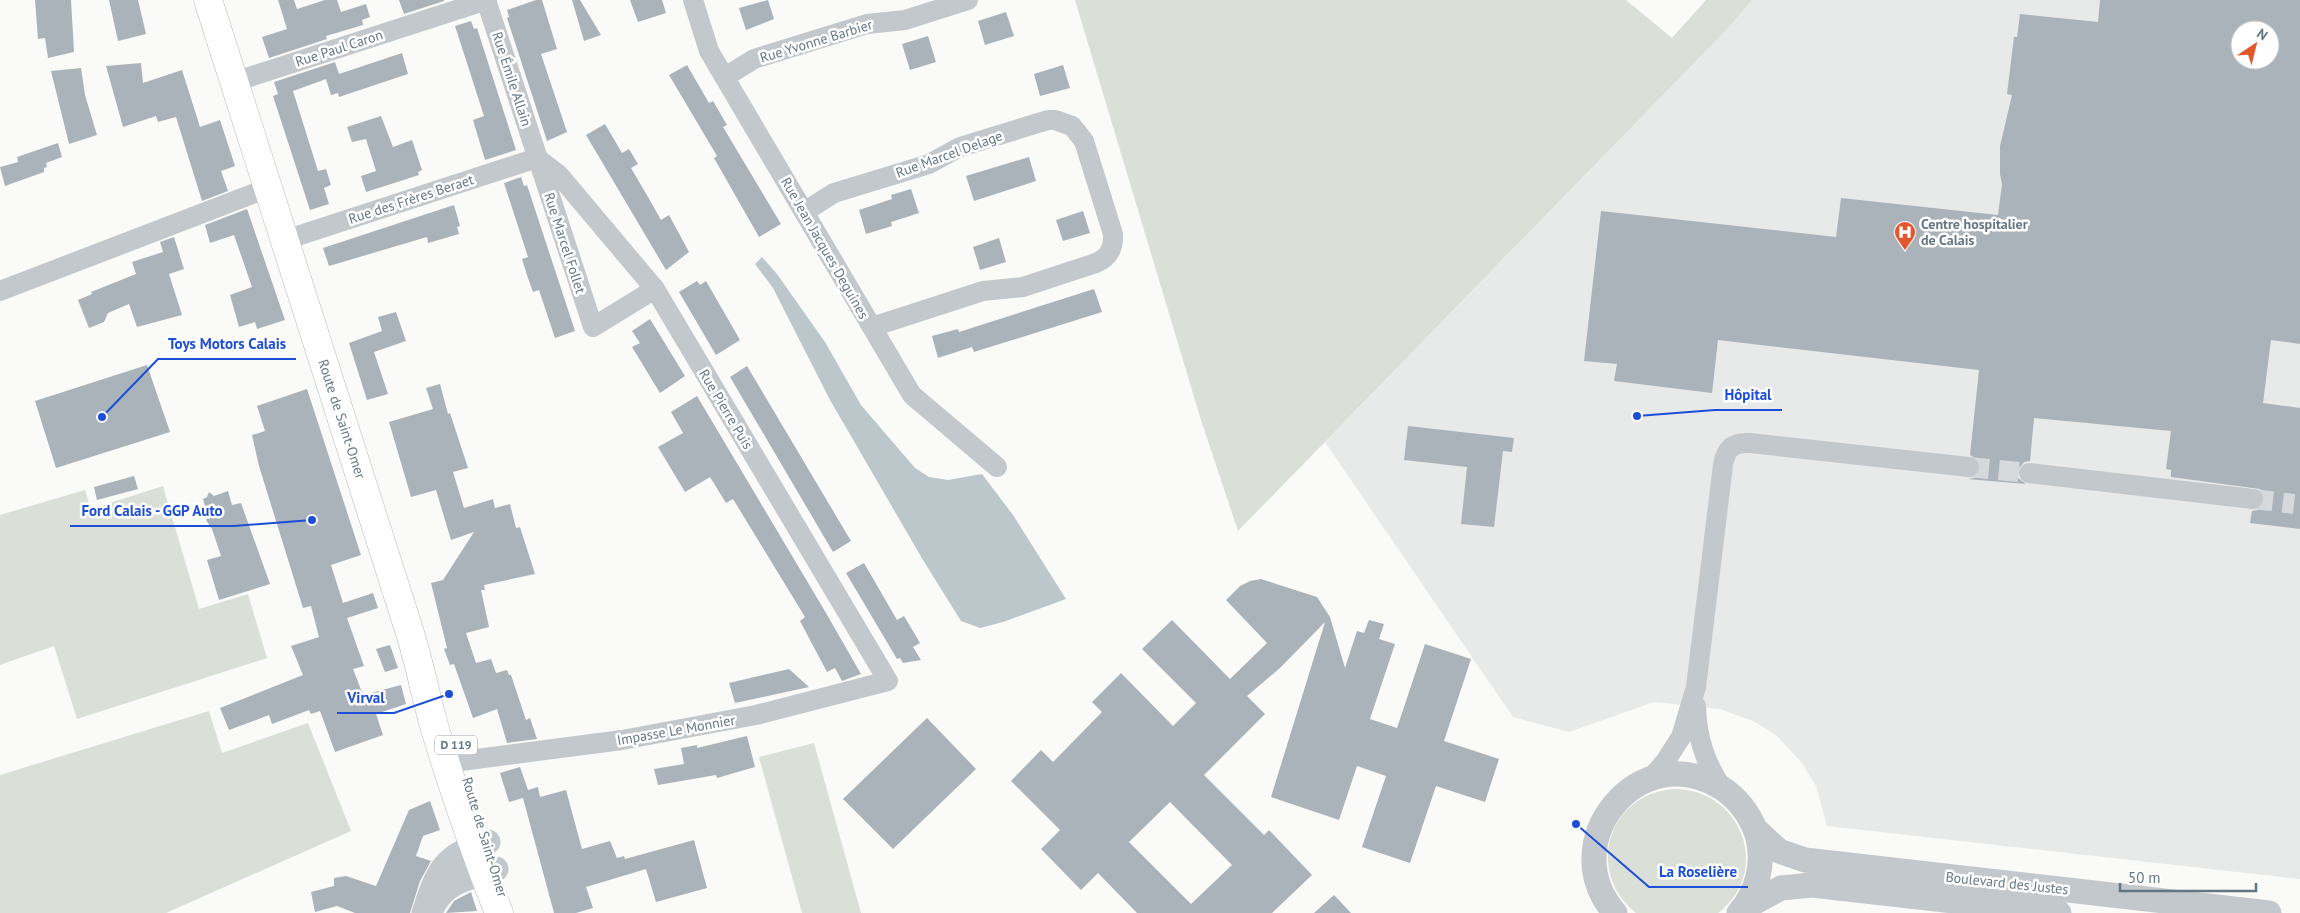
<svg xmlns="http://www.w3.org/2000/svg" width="2300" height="913" viewBox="0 0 2300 913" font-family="'PT Sans',sans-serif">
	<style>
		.built { fill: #e8e9e9; fill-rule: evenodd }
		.green { fill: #dadfd7 }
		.water { fill: #bbc7cb }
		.building { fill: #aab3b9; fill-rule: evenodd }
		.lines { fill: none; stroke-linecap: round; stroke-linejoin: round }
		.minor-tunnel { stroke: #d5d9db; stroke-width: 20; stroke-dasharray: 20 10; stroke-linecap: butt }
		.primary-casing { stroke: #b5babe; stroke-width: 29 }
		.minor { stroke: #c3c8cc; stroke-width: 20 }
		.tertiary { stroke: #c3c8cc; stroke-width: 25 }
		.primary { stroke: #fff; stroke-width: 28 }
		.labels { text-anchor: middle; stroke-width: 5; stroke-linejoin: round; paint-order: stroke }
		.shield { fill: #fff; stroke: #939fa8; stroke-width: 1 }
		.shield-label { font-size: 12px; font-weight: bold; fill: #657683 }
		.street-label { font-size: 14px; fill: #657683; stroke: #fff }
		.poi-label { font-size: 14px; font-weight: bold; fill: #657683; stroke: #fff; text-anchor: start }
		.leader { fill: none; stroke: #1d4ed8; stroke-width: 2 }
		.callout-dot { fill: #1d4ed8; stroke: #fff; stroke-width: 2 }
		.callout-label { font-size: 15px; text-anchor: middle; font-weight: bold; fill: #1d4ed8; stroke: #fff; stroke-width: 5; stroke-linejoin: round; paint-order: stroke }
	</style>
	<rect width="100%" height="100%" fill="#fafaf8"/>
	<!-- built -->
	<path class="built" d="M1752,0H2300V879L1827,826L1816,786L1802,763L1776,735L1753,721L1720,709L1654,702L1569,732L1513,717L1325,442L1731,25ZM2240,30H2270V60H2240Z"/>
	<!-- green -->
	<g class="green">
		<polygon points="1075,0 1626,0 1672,38 1706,0 1752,0 1731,25 1238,531 1201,420"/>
		<polygon points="163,486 199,609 248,594 267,658 77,719 54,646 0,665 0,515 85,490 91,509"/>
		<polygon points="209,711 222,753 308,723 351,831 166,913 0,913 0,775"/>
		<polygon points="814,743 861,913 802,913 759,757"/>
		<path d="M1673,789C1741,788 1773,871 1718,913H1636C1585,872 1607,795 1673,789Z"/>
	</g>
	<!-- water -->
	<polygon class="water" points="762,257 777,274 825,342 861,405 915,468 929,477 948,480 982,474 1013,515 1066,599 1003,622 980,628 961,621 923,560 830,400 773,288 755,264"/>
	<!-- building -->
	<g class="building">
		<polygon points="35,0 71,0 74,52 48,58 45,38 38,39"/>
		<polygon points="109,0 138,0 146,34 118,41"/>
		<polygon points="278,0 294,0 297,9 325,0 337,0 341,12 366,4 370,17 362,20 363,25 326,36 327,39 269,58 262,37 287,29"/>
		<polygon points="399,0 444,0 444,1 404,14"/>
		<polygon points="536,0 542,0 557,49 541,54 567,132 547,141 507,18 509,17 507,10"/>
		<polygon points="572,0 580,0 601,35 584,41"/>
		<polygon points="630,0 662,0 666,13 638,22"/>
		<polygon points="768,0 774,19 746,30 739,8"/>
		<path d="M2100,0H2300V344L2271,340L2263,403L2300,408V529L2250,523L2252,511L2258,510L2265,501L2264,494L2260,489L2171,477V470L2166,469L2171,431L2034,418L2030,461L2024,462L2017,471L2018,478L2026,484L1967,479L1974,478L1981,469L1980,462L1970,455L1979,370L1718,340L1712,393L1614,381L1617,364L1584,361L1601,211L1836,237L1841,198L1998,215L2002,184L2000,174V146L2012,95L2007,94L2014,37H2017L2020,14L2098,22ZM2240,30H2270V60H2240Z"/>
		<polygon points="1006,12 1014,36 985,45 978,21"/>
		<polygon points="471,21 474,29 477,28 516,150 485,160 473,120 484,116 455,26"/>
		<polygon points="928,36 936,62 910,70 902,44"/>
		<polygon points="402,53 408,74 339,97 338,93 331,95 326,79 293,91 318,171 326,169 331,185 324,188 329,204 310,210 273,96 278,94 274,82 335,62 339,74"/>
		<polygon points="141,63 143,83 182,70 200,127 220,120 235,166 221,171 228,191 202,201 176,117 158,122 156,116 123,127 106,66"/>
		<polygon points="687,65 709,103 713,101 727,125 723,127 781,224 759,237 714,158 717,156 669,75"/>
		<polygon points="1063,65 1070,88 1040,96 1034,74"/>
		<polygon points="81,68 85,95 97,135 69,144 51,71"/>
		<polygon points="381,116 393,147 412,140 422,170 418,172 419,175 366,192 361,176 376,171 366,139 352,142 347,127"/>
		<polygon points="605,124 622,153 629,149 638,164 631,168 648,197 661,220 669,215 689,252 666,270 586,135"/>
		<polygon points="58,143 62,157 46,163 47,167 44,168 44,172 5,186 0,167 18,162 17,157"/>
		<polygon points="1029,157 1036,181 974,201 966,176"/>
		<polygon points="521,177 524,186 527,185 575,331 555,338 539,290 533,292 527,275 522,259 528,257 504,183"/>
		<polygon points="911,189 919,213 891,222 892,226 866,234 859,210 892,199 891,195"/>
		<polygon points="454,205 460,226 457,227 459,234 428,243 427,237 329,266 323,248"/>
		<polygon points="247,209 285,320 257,329 255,322 239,327 230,295 252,287 234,235 210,243 205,225"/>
		<polygon points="1083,211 1090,233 1063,241 1056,220"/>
		<polygon points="174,237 184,269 169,274 182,315 137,327 129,304 108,313 104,322 89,328 78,300 92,294 91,292 136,274 132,262 163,252 160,242"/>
		<polygon points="999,238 1006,262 980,270 973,247"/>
		<polygon points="697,281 700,285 706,281 740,340 716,355 679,292"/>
		<polygon points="1094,289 1102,312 974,352 972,347 938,358 932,336 958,329 959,332"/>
		<polygon points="396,312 406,341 374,352 388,394 367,400 349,343 382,331 378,317"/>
		<polygon points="650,319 685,376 660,393 632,347 640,343 632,331"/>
		<polygon points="147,365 170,432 56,468 35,401"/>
		<polygon points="747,366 851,541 833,552 730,377"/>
		<polygon points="440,384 448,414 450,413 468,468 453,472 464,508 493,499 495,508 510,504 516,528 520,527 535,574 484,585 485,590 481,590 489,627 466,633 476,663 491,659 496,673 507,670 509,675 511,675 526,720 530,718 537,739 507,743 497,709 473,718 454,664 450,665 444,649 447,648 431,583 443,580 474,532 451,540 436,490 411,497 389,422 433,409 426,388"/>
		<polygon points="307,389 361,555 331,565 343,603 373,593 378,608 347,618 364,666 353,669 363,695 401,685 406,704 376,714 383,735 335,752 320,711 311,714 309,710 272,724 269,715 229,730 220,708 303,675 291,646 319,637 311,606 303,608 259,466 252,435 265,431 257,406"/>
		<polygon points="697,396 826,613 861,674 842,681 835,668 827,672 800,621 805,617 733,499 726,503 710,477 685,492 658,447 683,433 671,412"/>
		<polygon points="1408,426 1514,438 1512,452 1503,451 1494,527 1461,524 1467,467 1404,460"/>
		<polygon points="134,476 138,489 97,500 94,487"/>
		<polygon points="228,491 232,505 241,503 270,584 219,600 207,560 221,556 212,529 206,520 208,516 203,499 207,497 209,492 214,496"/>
		<polygon points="864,563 897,620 904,616 920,643 913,647 921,660 903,663 900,658 897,659 846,573"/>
		<path d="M1261,579L1317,597L1330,617L1345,668L1357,631L1364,633L1369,620L1384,624L1379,639L1395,644L1370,719L1397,728L1425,644L1471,659L1444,741L1499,759L1485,802L1436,786L1410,863L1362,847L1386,776L1357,766L1339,820L1271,797L1325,622L1280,668L1247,696L1265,714L1204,775L1264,835L1269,830L1312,875L1272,913H1137L1098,873L1081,890L1041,849L1060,830L1011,781L1041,750L1053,762L1102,712L1092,702L1121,673L1173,726L1196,703L1142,649L1172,620L1230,679L1267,643L1226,600L1240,586L1250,581ZM1170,802L1232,865L1191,904L1129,842Z"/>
		<polygon points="390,645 398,668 385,672 376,649"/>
		<polygon points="789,669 809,687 735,703 729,683"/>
		<polygon points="927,718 976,769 893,849 843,799"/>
		<polygon points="747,736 755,767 717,778 716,775 658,785 654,769 684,764 681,748 697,745 697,748"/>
		<polygon points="520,767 528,790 538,787 540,797 566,790 582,849 610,841 617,858 624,856 625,859 694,840 707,888 656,902 646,869 586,887 593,908 576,913 554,913 523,798 509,802 500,773"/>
		<polygon points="430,801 440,830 423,836 416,856 431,861 420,881 410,913 355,913 337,906 315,912 311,892 334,886 334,878 346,876 376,886 409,810"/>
		<polygon points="471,892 477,911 446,913 454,901"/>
		<polygon points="1334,895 1351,913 1314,913"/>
	</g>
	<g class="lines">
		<!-- minor-tunnel -->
		<g class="minor-tunnel">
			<polyline points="1969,467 2029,473"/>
			<polyline points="2253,499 2294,504"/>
		</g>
		<!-- primary casing -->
		<g class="primary-casing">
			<path id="primary" d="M208,0L410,633C420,665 426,698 435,729C454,792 475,852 499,913"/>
		</g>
		<!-- minor -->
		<g class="minor">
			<polyline points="486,0 593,327 655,289"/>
			<polyline points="693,0 709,51 912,395 997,467"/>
			<polyline points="725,77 754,59 867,24 905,20 968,0"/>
			<polyline points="234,82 487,0"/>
			<path d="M804,212L834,193L929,164L960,147L1048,120H1055L1072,126L1084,141L1113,234C1114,247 1109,258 1096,263L1023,287L983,291L872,327"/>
			<polyline points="285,240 537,158"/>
			<polyline points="0,291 268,188"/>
			<polyline points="2029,473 2253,499"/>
			<path d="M1696,706C1697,738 1705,762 1722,788"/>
			<polyline points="461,761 622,740 756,715 888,681 655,289 559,175 537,158"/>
			<path d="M1649,780L1665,762L1681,737L1696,687L1723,465C1726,448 1733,442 1750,443L1969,467"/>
		</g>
		<!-- tertiary -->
		<g class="tertiary">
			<polyline points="1755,829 1779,851 1805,860 2269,913"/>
			<path d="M433,906C446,880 470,878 496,869"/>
			<polyline points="1744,908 1781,888 1812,885 2059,913"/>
			<path d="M424,913C438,870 443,856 488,842"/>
			<path d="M1615,913C1553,842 1640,737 1720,787C1738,798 1750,815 1757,834C1765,862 1758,891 1739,913"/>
		</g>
		<!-- primary -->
		<use href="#primary" class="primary"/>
	</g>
	<!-- icons -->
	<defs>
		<g id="hospital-pin" transform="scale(1.125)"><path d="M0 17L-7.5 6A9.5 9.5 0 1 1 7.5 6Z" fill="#e4572e" stroke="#fff"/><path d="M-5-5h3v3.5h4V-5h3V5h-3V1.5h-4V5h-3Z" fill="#fff"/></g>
	</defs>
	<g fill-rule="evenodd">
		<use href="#hospital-pin" x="1905" y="232"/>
	</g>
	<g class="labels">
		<!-- shield labels -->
		<rect class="shield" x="435" y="735.5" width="42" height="19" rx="4"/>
		<g class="shield-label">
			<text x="456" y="749">D 119</text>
		</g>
		<!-- street labels -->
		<g class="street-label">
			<text transform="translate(816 41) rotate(-17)" y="5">Rue Yvonne Barbier</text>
			<text transform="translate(339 48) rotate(-18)" y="5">Rue Paul Caron</text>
			<text transform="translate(512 79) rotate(72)" y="5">Rue Émile Allain</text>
			<text transform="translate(949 154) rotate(-20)" y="5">Rue Marcel Delage</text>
			<text transform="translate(411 199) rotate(-18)" y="5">Rue des Frères Beraet</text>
			<text transform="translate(565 243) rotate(72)" y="5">Rue Marcel Follet</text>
			<text transform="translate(825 248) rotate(60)" y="5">Rue Jean Jacques Deguines</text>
			<text transform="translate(726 409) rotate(59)" y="5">Rue Pierre Puis</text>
			<text transform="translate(342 419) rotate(72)" y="5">Route de Saint-Omer</text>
			<text transform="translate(676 730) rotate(-10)" y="5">Impasse Le Monnier</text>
			<text transform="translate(485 837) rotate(73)" y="5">Route de Saint-Omer</text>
			<text transform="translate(2007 883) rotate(6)" y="5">Boulevard des Justes</text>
		</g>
		<!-- poi labels -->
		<g class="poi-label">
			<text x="1921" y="229">Centre hospitalier<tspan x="1921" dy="16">de Calais</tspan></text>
		</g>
	</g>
	<!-- callouts -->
	<path class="leader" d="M102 417L158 359H296M1637 416L1715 410H1782M312 520L234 526H70M449 694L394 713H337M1576 824L1649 887H1748"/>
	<g class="callout-dot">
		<circle cx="102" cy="417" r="5"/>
		<circle cx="1637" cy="416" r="5"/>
		<circle cx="312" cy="520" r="5"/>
		<circle cx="449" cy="694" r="5"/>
		<circle cx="1576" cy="824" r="5"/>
	</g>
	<g class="callout-label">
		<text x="227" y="349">Toys Motors Calais</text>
		<text x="1748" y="400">Hôpital</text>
		<text x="152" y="516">Ford Calais - GGP Auto</text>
		<text x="366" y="703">Virval</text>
		<text x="1698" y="877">La Roselière</text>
	</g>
	<!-- north arrow -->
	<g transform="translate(2255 45) rotate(35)"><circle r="24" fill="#ffffff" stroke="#c1c8cd"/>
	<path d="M0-4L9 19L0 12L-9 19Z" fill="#e4572e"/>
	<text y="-8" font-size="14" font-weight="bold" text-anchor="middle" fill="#657683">N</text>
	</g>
	<!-- scale -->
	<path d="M2120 883v8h136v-8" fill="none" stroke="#657683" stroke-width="2.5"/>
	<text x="2128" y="883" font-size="15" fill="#657683" stroke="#ffffff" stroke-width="4" paint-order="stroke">50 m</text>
</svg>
